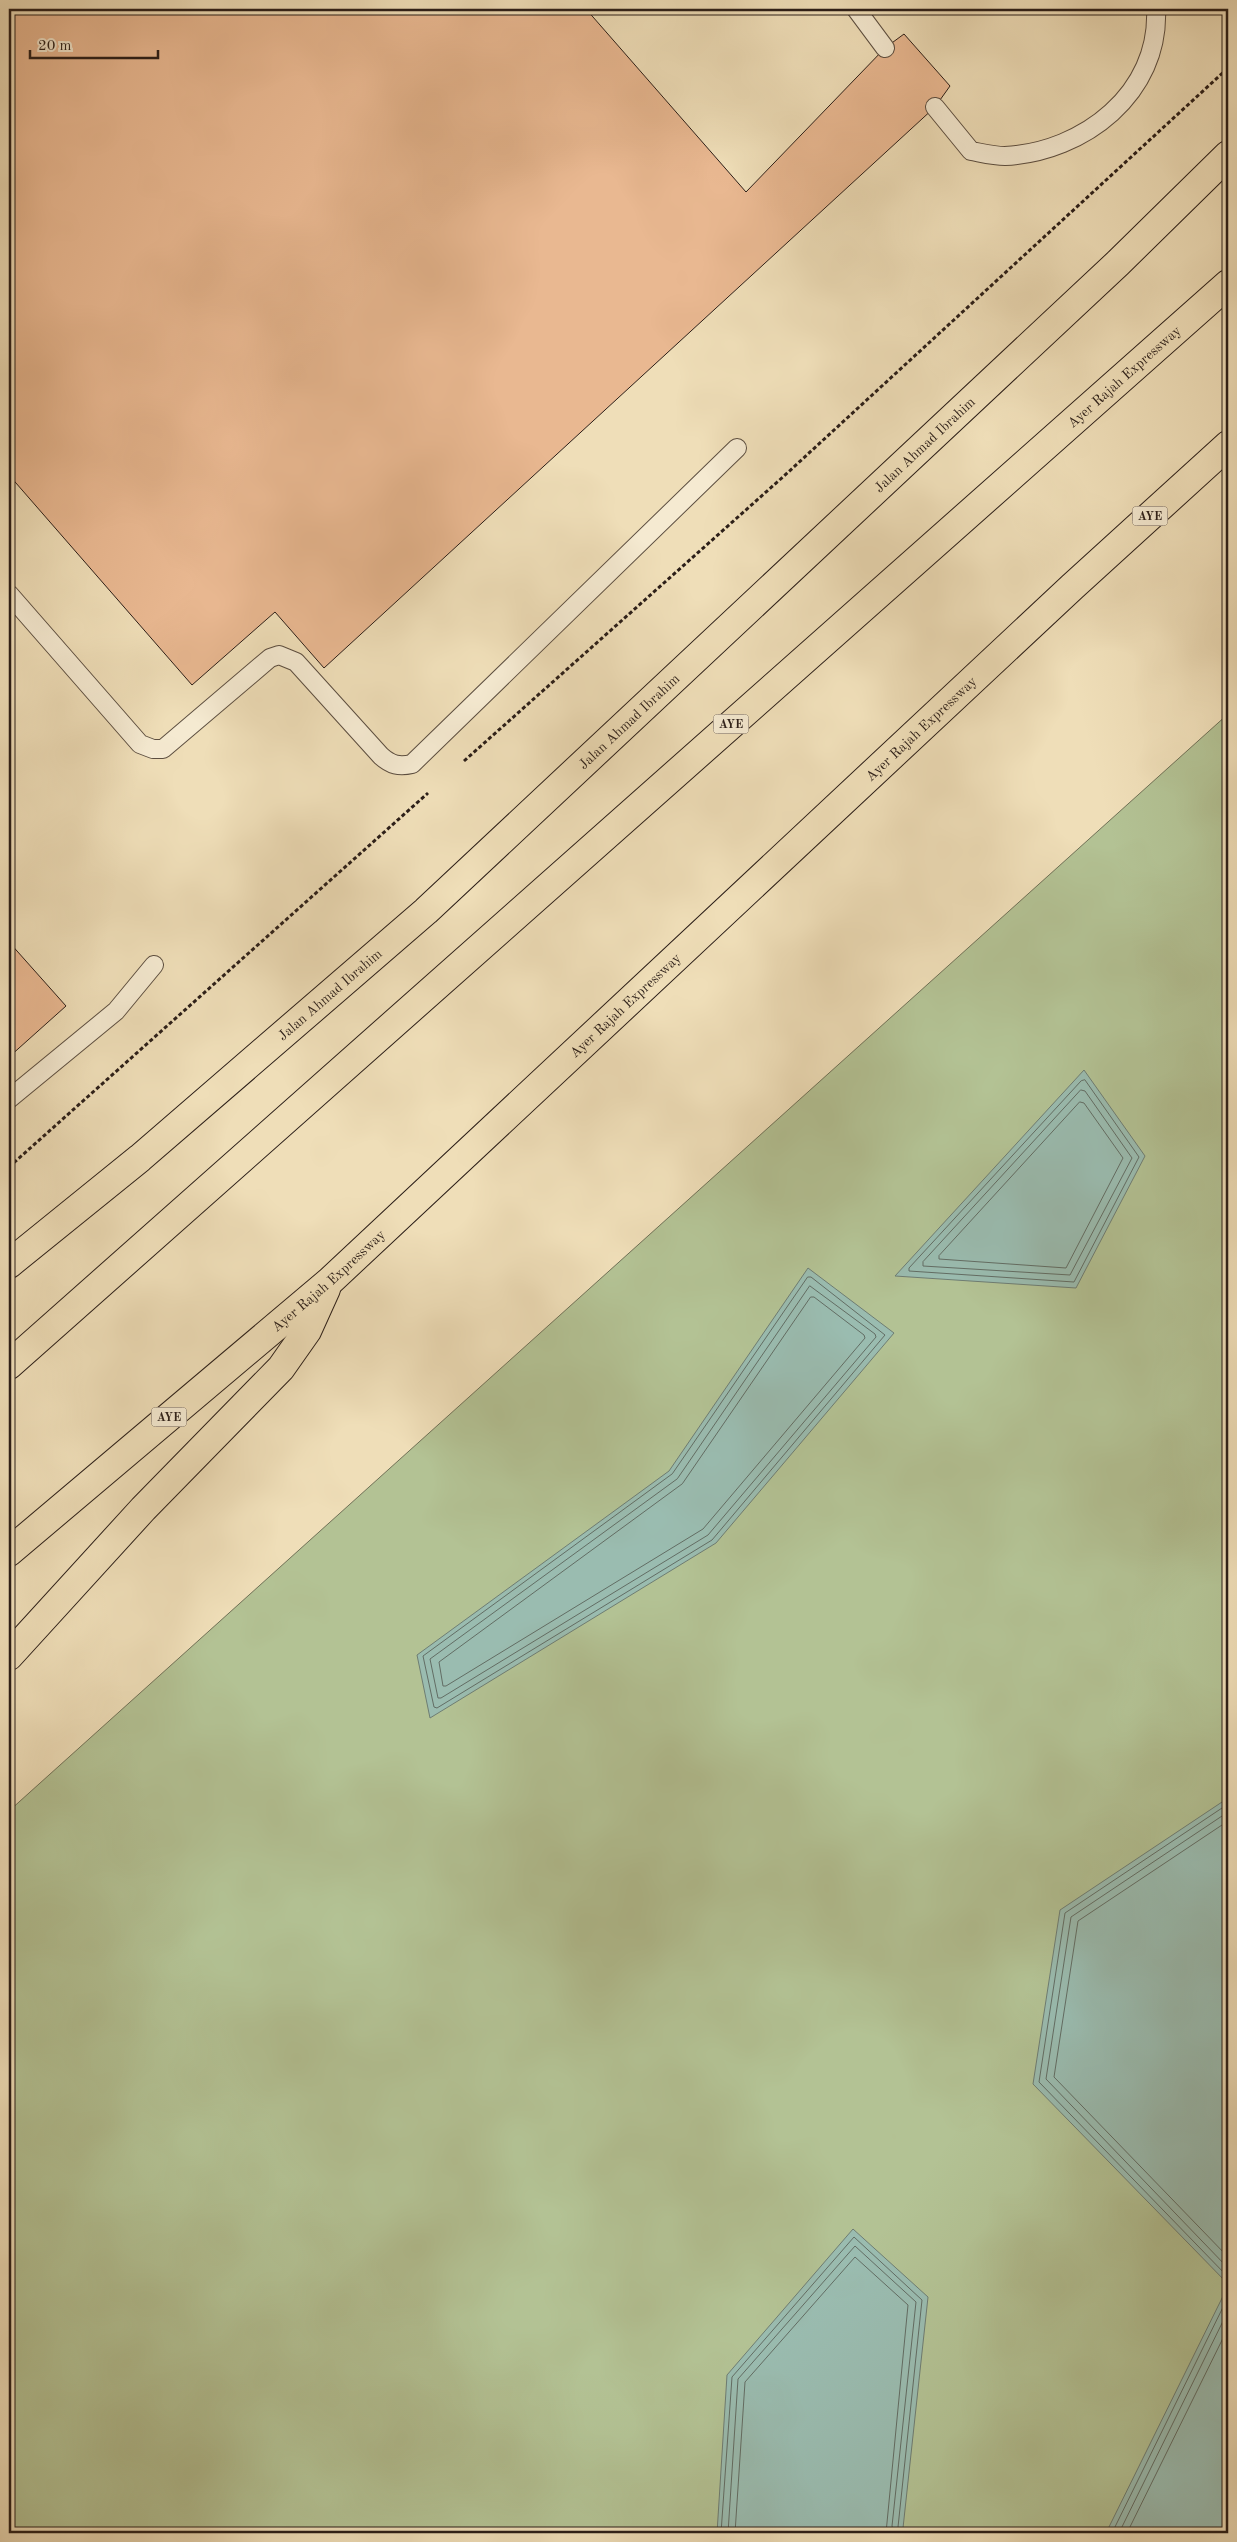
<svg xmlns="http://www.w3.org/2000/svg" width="1237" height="2542" viewBox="0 0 1237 2542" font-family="'Old Standard TT',serif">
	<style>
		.green { fill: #b3c294; stroke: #6f7056 }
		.water { fill: #9abcb0; stroke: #6e7d73 }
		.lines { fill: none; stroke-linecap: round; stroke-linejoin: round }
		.shore { stroke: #626d64; stroke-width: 1 }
		.building { fill: #e9b891; stroke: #2b1e18 }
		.lane-casing { stroke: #5c4e40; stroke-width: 20 }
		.primary-casing { stroke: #2b1e18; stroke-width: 30 }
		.highway-casing { stroke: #2b1e18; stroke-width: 30 }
		.path { stroke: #2b1e18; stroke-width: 3; stroke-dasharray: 4 2.5; stroke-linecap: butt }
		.lane { stroke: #f5ead1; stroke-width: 18 }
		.primary { stroke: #efdeb8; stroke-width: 28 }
		.highway { stroke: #efdeb8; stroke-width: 28 }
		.labels { text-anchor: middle; stroke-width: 4; stroke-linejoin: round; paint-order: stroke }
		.shield { fill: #f5ead1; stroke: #685b50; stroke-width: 1 }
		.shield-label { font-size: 12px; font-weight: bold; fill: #2b1e18 }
		.street-label { font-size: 14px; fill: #2b1e18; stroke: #f5ead1 }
	</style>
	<rect width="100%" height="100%" fill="#efdeb8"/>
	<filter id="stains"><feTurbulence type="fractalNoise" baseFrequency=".004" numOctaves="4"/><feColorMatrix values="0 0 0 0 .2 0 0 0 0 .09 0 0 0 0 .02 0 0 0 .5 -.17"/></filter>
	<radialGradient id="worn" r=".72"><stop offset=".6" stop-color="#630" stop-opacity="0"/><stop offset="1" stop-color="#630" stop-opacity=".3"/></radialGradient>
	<!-- green -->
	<polygon class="green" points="1228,714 1228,2533 9,2533 9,1811"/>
	<!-- water -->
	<g class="water">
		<polygon points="1084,1070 1145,1156 1076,1288 895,1276"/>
		<polygon points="808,1268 894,1333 716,1543 430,1718 417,1655 669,1471"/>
		<polygon points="1228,1798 1228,2284 1033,2084 1060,1910"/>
		<polygon points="853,2229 928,2297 903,2528 938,2533 717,2533 727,2375"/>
		<polygon points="1228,2286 1228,2533 1106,2533"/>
	</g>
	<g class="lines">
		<!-- shore -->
		<g class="shore">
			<polygon points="1085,1080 1139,1157 1074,1282 909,1271 909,1268 1081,1081"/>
			<polygon points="1081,1090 1085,1091 1132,1158 1070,1275 923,1266 923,1262"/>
			<polygon points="1080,1102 1084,1103 1123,1158 1066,1268 939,1259 939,1256"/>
			<polygon points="808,1277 811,1277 885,1335 712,1540 437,1708 434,1707 423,1656 672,1474"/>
			<polygon points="810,1286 875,1334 876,1337 708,1535 441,1698 438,1698 430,1659 677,1479"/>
			<polygon points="811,1297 814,1297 864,1335 865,1338 703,1529 446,1686 443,1686 439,1662 682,1484"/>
			<polyline points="1228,1804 1065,1913 1039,2082 1228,2277"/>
			<polyline points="1228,1812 1071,1917 1046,2079 1228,2268"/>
			<polyline points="1228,1821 1078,1921 1054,2077 1228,2257"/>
			<polyline points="721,2533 732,2377 854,2237 922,2300 898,2527 903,2533"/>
			<polyline points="728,2533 738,2379 855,2246 916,2302 892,2526 894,2533"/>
			<polyline points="735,2533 745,2382 855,2257 908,2305 886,2533"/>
			<polyline points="1112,2533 1228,2297"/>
			<polyline points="1119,2533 1228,2311"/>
			<polyline points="1127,2533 1228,2328"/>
		</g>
	</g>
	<!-- building -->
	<g class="building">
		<polygon points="9,9 586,9 746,192 885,48 904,34 950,86 935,107 324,668 275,612 192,685 9,475"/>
		<polygon points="9,942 66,1006 9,1057"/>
	</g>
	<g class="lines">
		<!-- lane casing -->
		<g class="lane-casing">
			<g id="lane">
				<polyline points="856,9 885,48"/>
				<path d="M935,107L971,151C982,153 994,156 1005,156C1084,152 1160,93 1156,9"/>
				<path d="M9,594L140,744L153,749H163L270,658L279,655L296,662L381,756C391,765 399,767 412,764L737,448"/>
				<polyline points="9,1099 116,1011 154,965"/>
			</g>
		</g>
		<!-- primary casing -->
		<g class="primary-casing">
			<g id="primary">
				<path id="s1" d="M9,1264L140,1158L426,911L1118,263L1228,155"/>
			</g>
		</g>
		<!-- highway casing -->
		<g class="highway-casing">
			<g id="highway">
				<path id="s2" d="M9,1365L1228,284"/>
				<path id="s3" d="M9,1552L330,1281L1072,587L1228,445"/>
				<polyline points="9,1656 143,1509 281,1368 307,1331 326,1289"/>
			</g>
		</g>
		<!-- path -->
		<g class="path">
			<polyline points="464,761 784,476 1228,68"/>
			<polyline points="9,1167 428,793"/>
		</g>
		<!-- lane -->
		<use href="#lane" class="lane"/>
		<!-- primary -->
		<use href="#primary" class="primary"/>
		<!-- highway -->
		<use href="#highway" class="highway"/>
	</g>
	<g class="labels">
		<!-- shield labels -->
		<g class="shield">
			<rect x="1132.5" y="506.5" width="35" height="19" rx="4"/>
			<rect x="713.5" y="714.5" width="35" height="19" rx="4"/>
			<rect x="151.5" y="1407.5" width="35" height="19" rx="4"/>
		</g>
		<g class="shield-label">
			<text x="1150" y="520">AYE</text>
			<text x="731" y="728">AYE</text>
			<text x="169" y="1421">AYE</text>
		</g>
		<!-- street labels -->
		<g class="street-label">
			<text dy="5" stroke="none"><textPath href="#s2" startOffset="1490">Ayer Rajah Expressway</textPath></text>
			<text dy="5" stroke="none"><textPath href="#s1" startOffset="1229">Jalan Ahmad Ibrahim</textPath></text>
			<text dy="5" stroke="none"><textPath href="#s1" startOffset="824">Jalan Ahmad Ibrahim</textPath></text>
			<text dy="5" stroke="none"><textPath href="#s3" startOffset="1229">Ayer Rajah Expressway</textPath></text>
			<text dy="5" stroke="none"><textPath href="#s1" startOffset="419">Jalan Ahmad Ibrahim</textPath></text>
			<text dy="5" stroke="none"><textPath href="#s3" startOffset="824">Ayer Rajah Expressway</textPath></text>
			<text dy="5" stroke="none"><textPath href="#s3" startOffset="419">Ayer Rajah Expressway</textPath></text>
		</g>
	</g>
	<!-- margin -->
	<rect width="1237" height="2542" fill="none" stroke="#efdeb8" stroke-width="30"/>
	<rect x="10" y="10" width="1217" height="2522" fill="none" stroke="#2b1e18" stroke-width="2.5"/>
	<rect x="15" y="15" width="1207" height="2512" fill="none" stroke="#2b1e18"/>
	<!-- scale -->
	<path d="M30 50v8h128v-8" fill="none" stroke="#2b1e18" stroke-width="2.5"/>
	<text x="38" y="50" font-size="15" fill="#2b1e18" stroke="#f5ead1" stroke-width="4" paint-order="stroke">20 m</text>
	<rect width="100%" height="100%" filter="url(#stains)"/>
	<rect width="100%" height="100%" fill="url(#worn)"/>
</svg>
